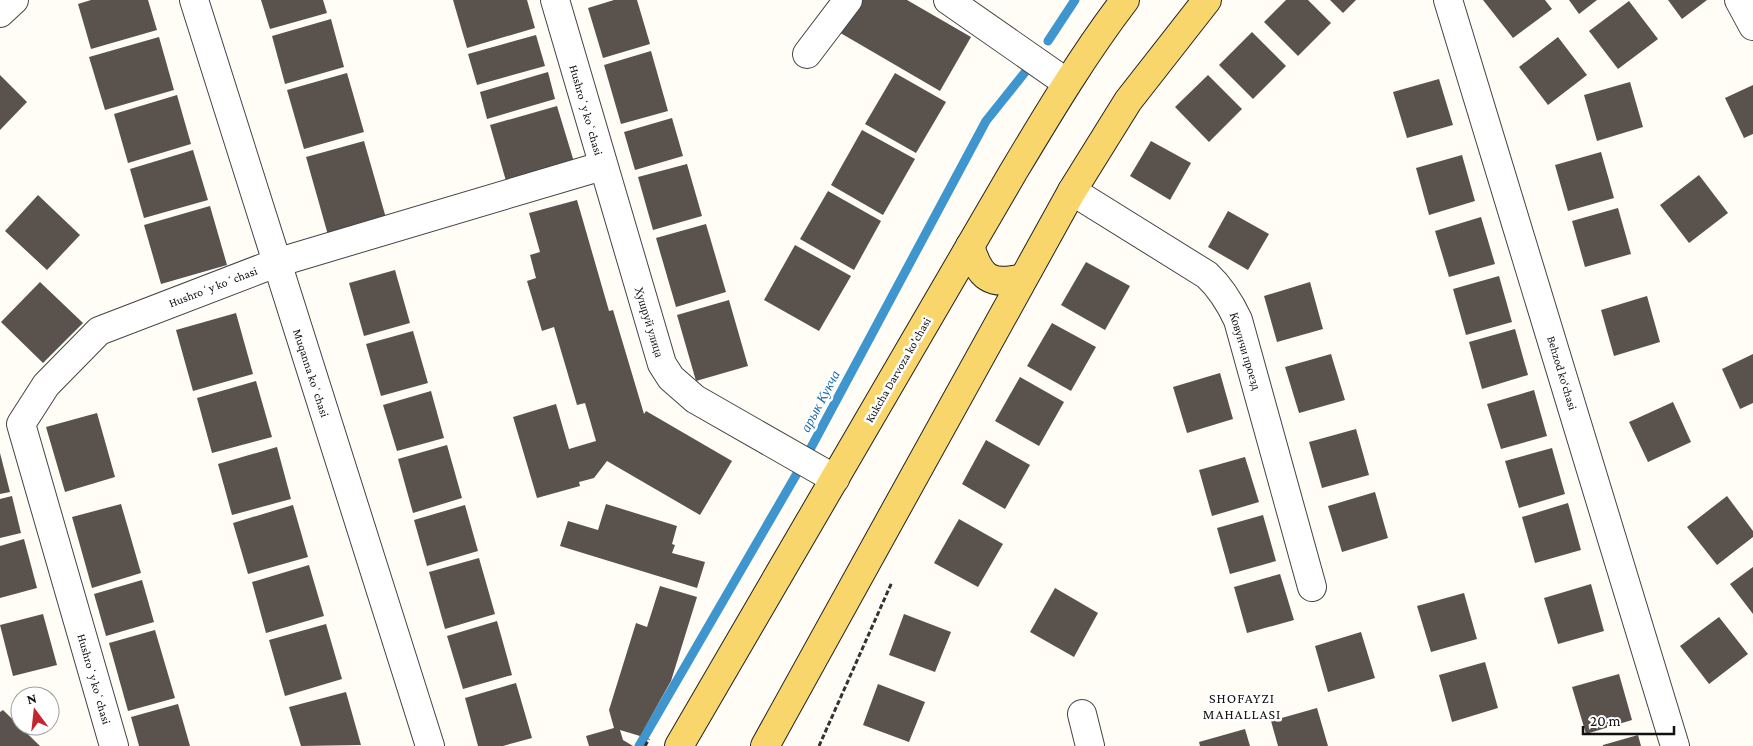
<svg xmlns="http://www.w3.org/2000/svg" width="1753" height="746" viewBox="0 0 1753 746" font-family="'Crimson Pro',serif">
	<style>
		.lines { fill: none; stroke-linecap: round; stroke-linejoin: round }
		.stream { stroke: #3f96cf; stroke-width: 9 }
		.building { fill: #5a524d }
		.minor-casing { stroke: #444; stroke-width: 30 }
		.major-casing { stroke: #222; stroke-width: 30 }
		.path { stroke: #333; stroke-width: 3; stroke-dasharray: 5 2.5; stroke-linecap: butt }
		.minor { stroke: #fff; stroke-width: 28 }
		.major { stroke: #f9d66b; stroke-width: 28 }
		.labels { text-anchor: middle; stroke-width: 5; stroke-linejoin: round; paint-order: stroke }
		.street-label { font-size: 12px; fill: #111; stroke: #fff }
		.water-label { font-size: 14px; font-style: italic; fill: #1768a6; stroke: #fff }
		.neighbourhood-label { font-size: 14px; letter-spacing: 1px; fill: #111; stroke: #fff }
	</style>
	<rect width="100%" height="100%" fill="#fffdf5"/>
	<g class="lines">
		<!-- stream -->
		<g class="stream">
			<polyline points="1048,41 1075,0"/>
			<polyline points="639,746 799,470 986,121 1026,71"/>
		</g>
	</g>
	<!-- building -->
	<g class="building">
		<polygon points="91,0 148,0 157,30 91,49 78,4"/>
		<polygon points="261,0 323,0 327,13 270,29"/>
		<polygon points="453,0 527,0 535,28 467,48"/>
		<polygon points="614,0 637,0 650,44 603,58 588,8"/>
		<polygon points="854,0 907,0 971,37 940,91 837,31"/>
		<polygon points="1286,0 1308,0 1331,23 1298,56 1264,22"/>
		<polygon points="1330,0 1356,0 1343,13"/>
		<polygon points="1483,0 1545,0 1552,9 1513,38"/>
		<polygon points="1569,0 1597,0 1579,14"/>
		<polygon points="1668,0 1707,0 1682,19"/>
		<polygon points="1629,1 1658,39 1618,69 1589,31"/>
		<polygon points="331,19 344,67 285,84 272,36"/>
		<polygon points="1252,32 1286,66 1253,99 1219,65"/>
		<polygon points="536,35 545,66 477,85 468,54"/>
		<polygon points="159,37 174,90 105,110 89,57"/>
		<polygon points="1558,37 1587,75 1548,105 1519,67"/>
		<polygon points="651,51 668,111 621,124 604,65"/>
		<polygon points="548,72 555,99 487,119 480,92"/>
		<polygon points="347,73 364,132 304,149 287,90"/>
		<polygon points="895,73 946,102 916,153 865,124"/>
		<polygon points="0,75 27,102 0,130"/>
		<polygon points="1208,75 1242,109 1209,142 1175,107"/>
		<polygon points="1439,79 1453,125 1407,138 1393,92"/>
		<polygon points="1630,82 1643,127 1597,141 1584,95"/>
		<polygon points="1753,85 1753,134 1744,138 1725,98"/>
		<polygon points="177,95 191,144 128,163 114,114"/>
		<polygon points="557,106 574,162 506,181 490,125"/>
		<polygon points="672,118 683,156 635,170 624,132"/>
		<polygon points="862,130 915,159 883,215 831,185"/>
		<polygon points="364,141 386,218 328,235 306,157"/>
		<polygon points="1151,141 1191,163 1170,200 1130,176"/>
		<polygon points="193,150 208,200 144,218 130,169"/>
		<polygon points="1601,152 1614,198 1568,211 1555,165"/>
		<polygon points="1462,155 1475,201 1429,215 1416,168"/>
		<polygon points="687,164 702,216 653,230 638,177"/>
		<polygon points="1699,175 1728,213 1689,243 1660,205"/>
		<polygon points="828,191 881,221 854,270 800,239"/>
		<polygon points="38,195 80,235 47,270 5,231"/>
		<polygon points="577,200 609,311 613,310 644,414 646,411 732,461 700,515 607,461 594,478 579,482 580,486 537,498 513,417 556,404 569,449 596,441 585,403 577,405 554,327 542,331 527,281 536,278 530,255 540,252 529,213"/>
		<polygon points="210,206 227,265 161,284 144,225"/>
		<polygon points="1618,208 1631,254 1585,267 1572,221"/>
		<polygon points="1228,211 1269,234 1248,270 1208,247"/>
		<polygon points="1481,217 1495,264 1449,277 1435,231"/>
		<polygon points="706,224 726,292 676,307 656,238"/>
		<polygon points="795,245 851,276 819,331 764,300"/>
		<polygon points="1086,262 1130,286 1105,330 1061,305"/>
		<polygon points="395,270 410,323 364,336 349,283"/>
		<polygon points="1499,276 1512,322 1466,335 1453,289"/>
		<polygon points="40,282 83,323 43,363 1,322"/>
		<polygon points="1310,282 1323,329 1277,342 1264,296"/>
		<polygon points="1647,296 1660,342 1614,356 1601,310"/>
		<polygon points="729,300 748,366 696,381 677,315"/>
		<polygon points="236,313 253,374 193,391 176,330"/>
		<polygon points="1052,323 1096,347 1071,391 1027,366"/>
		<polygon points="1515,329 1528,375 1482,389 1469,342"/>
		<polygon points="413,331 428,383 381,396 366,344"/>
		<polygon points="1331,354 1345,400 1299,413 1285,367"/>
		<polygon points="1753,354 1753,403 1740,409 1722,369"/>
		<polygon points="1220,373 1233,419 1187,433 1173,387"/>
		<polygon points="1020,377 1064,402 1039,446 995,421"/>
		<polygon points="256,381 272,437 212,453 197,398"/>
		<polygon points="1534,390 1547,436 1501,449 1487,404"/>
		<polygon points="431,391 444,438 397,451 383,405"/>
		<polygon points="1673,402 1691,442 1648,462 1629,422"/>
		<polygon points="97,413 115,477 65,492 46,427"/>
		<polygon points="1356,429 1369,475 1322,488 1309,442"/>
		<polygon points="986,440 1030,465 1005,509 962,484"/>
		<polygon points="447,445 462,498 413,513 398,459"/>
		<polygon points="277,447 291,499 232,515 218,464"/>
		<polygon points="1552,448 1565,494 1519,508 1505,461"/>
		<polygon points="0,453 10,492 0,494"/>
		<polygon points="1245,457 1259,502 1212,516 1199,470"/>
		<polygon points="1375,492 1388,538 1342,552 1328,506"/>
		<polygon points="12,496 21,533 0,538 0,499"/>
		<polygon points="1727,496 1753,531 1753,537 1717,565 1687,527"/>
		<polygon points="1568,503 1581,550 1535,563 1522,517"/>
		<polygon points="121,504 141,573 92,588 72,517"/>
		<polygon points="606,504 677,526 672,544 675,545 672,553 705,562 697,588 560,546 568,521 598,530"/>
		<polygon points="293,505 308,557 248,574 233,523"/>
		<polygon points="465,505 478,551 427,566 414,520"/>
		<polygon points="1263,515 1276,561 1230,574 1217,528"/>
		<polygon points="959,519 1003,544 978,587 934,563"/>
		<polygon points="24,539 37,588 0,598 0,546"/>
		<polygon points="479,558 495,614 445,629 429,572"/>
		<polygon points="309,565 324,616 266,633 252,582"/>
		<polygon points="1753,567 1753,614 1730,584"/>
		<polygon points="1280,574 1294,620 1247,633 1234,587"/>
		<polygon points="142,580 154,622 106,636 94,594"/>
		<polygon points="1591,584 1604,631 1558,644 1544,598"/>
		<polygon points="660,586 697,597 671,681 640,736 620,730 623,740 633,746 589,746 586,736 614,728 609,710 636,623 647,627"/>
		<polygon points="1055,588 1098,613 1074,657 1030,632"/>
		<polygon points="1464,593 1477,639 1431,652 1417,606"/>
		<polygon points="43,614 57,665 13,676 0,625"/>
		<polygon points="904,614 951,632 935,672 889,655"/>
		<polygon points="1719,617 1748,654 1709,684 1680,646"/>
		<polygon points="497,621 512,675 463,689 447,636"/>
		<polygon points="326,624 342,679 285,696 269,640"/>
		<polygon points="155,630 175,698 128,711 109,643"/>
		<polygon points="1361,632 1375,678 1328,692 1315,646"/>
		<polygon points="1485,662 1498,708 1452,722 1439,675"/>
		<polygon points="1619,674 1632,720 1586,734 1572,687"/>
		<polygon points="516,683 532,738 503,746 478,746 465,698"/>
		<polygon points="878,684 925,702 909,742 863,725"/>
		<polygon points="346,692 361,745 301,746 289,707"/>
		<polygon points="178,704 190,746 139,746 131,717"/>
		<polygon points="1317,708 1328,746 1278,746 1271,721"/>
		<polygon points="3,710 40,746 0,746 0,712"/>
		<polygon points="1245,729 1250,746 1200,746 1199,742"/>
		<polygon points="1638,735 1641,746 1603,746 1603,745"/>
	</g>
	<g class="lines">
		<!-- minor casing -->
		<g class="minor-casing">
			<g id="minor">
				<polyline points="194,0 430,746"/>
				<polyline points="555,0 662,364 671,378 695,399 835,479"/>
				<polyline points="948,0 1067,83"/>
				<polyline points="1448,0 1675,746"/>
				<polyline points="1739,0 1753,26"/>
				<polyline points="0,13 14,0"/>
				<polyline points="807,54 848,0"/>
				<path d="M1072,191L1207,275C1221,288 1230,303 1238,320L1312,587"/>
				<polyline points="1082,714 1090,746"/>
				<polyline points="114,746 21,424 46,385 99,331 276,263 602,166"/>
			</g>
		</g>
		<!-- major casing -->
		<g class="major-casing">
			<g id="major">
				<path d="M970,246C980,278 990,286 1023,278"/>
				<path d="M679,746L1012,174C1048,114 1083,55 1125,0"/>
				<polyline points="765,746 1072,191 1128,101 1207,0"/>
			</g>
		</g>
		<!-- path -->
		<g class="path">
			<polyline points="645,746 649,739"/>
			<polyline points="819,746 892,582"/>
		</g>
		<!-- minor -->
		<use href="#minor" class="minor"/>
		<!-- major -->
		<use href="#major" class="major"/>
	</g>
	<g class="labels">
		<!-- street labels -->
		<g class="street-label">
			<text transform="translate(586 110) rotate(74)" y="4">Hushroʻy koʻchasi</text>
			<text transform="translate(213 287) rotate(-21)" y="4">Hushroʻy koʻchasi</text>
			<text transform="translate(649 322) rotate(73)" y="4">Хушруй улица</text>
			<text transform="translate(1245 351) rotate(73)" y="4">Ковунчи проезд</text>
			<text transform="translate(898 370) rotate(-60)" y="4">Kukcha Darvoza ko'chasi</text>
			<text transform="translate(311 373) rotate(72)" y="4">Muqanna koʻchasi</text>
			<text transform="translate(1562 373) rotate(73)" y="4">Behzod ko‘chasi</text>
			<text transform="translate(94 679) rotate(74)" y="4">Hushroʻy koʻchasi</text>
		</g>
		<!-- water labels -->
		<g class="water-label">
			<text transform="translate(820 401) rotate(-62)" y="5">арык Кукча</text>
		</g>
		<!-- neighbourhood labels -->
		<g class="neighbourhood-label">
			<text x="1242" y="703">SHOFAYZI<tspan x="1242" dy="16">MAHALLASI</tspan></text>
		</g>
	</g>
	<!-- north arrow -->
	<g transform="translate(35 711) rotate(345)"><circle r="24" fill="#ffffff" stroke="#a0a0a0"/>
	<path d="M0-4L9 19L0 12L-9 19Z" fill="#c4262e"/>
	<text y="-8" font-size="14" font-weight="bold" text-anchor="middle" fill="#111111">N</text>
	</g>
	<!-- scale -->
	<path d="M1583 726v8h91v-8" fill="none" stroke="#111111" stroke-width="2.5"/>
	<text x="1590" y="726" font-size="15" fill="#111111" stroke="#ffffff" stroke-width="4" paint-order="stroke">20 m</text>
</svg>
